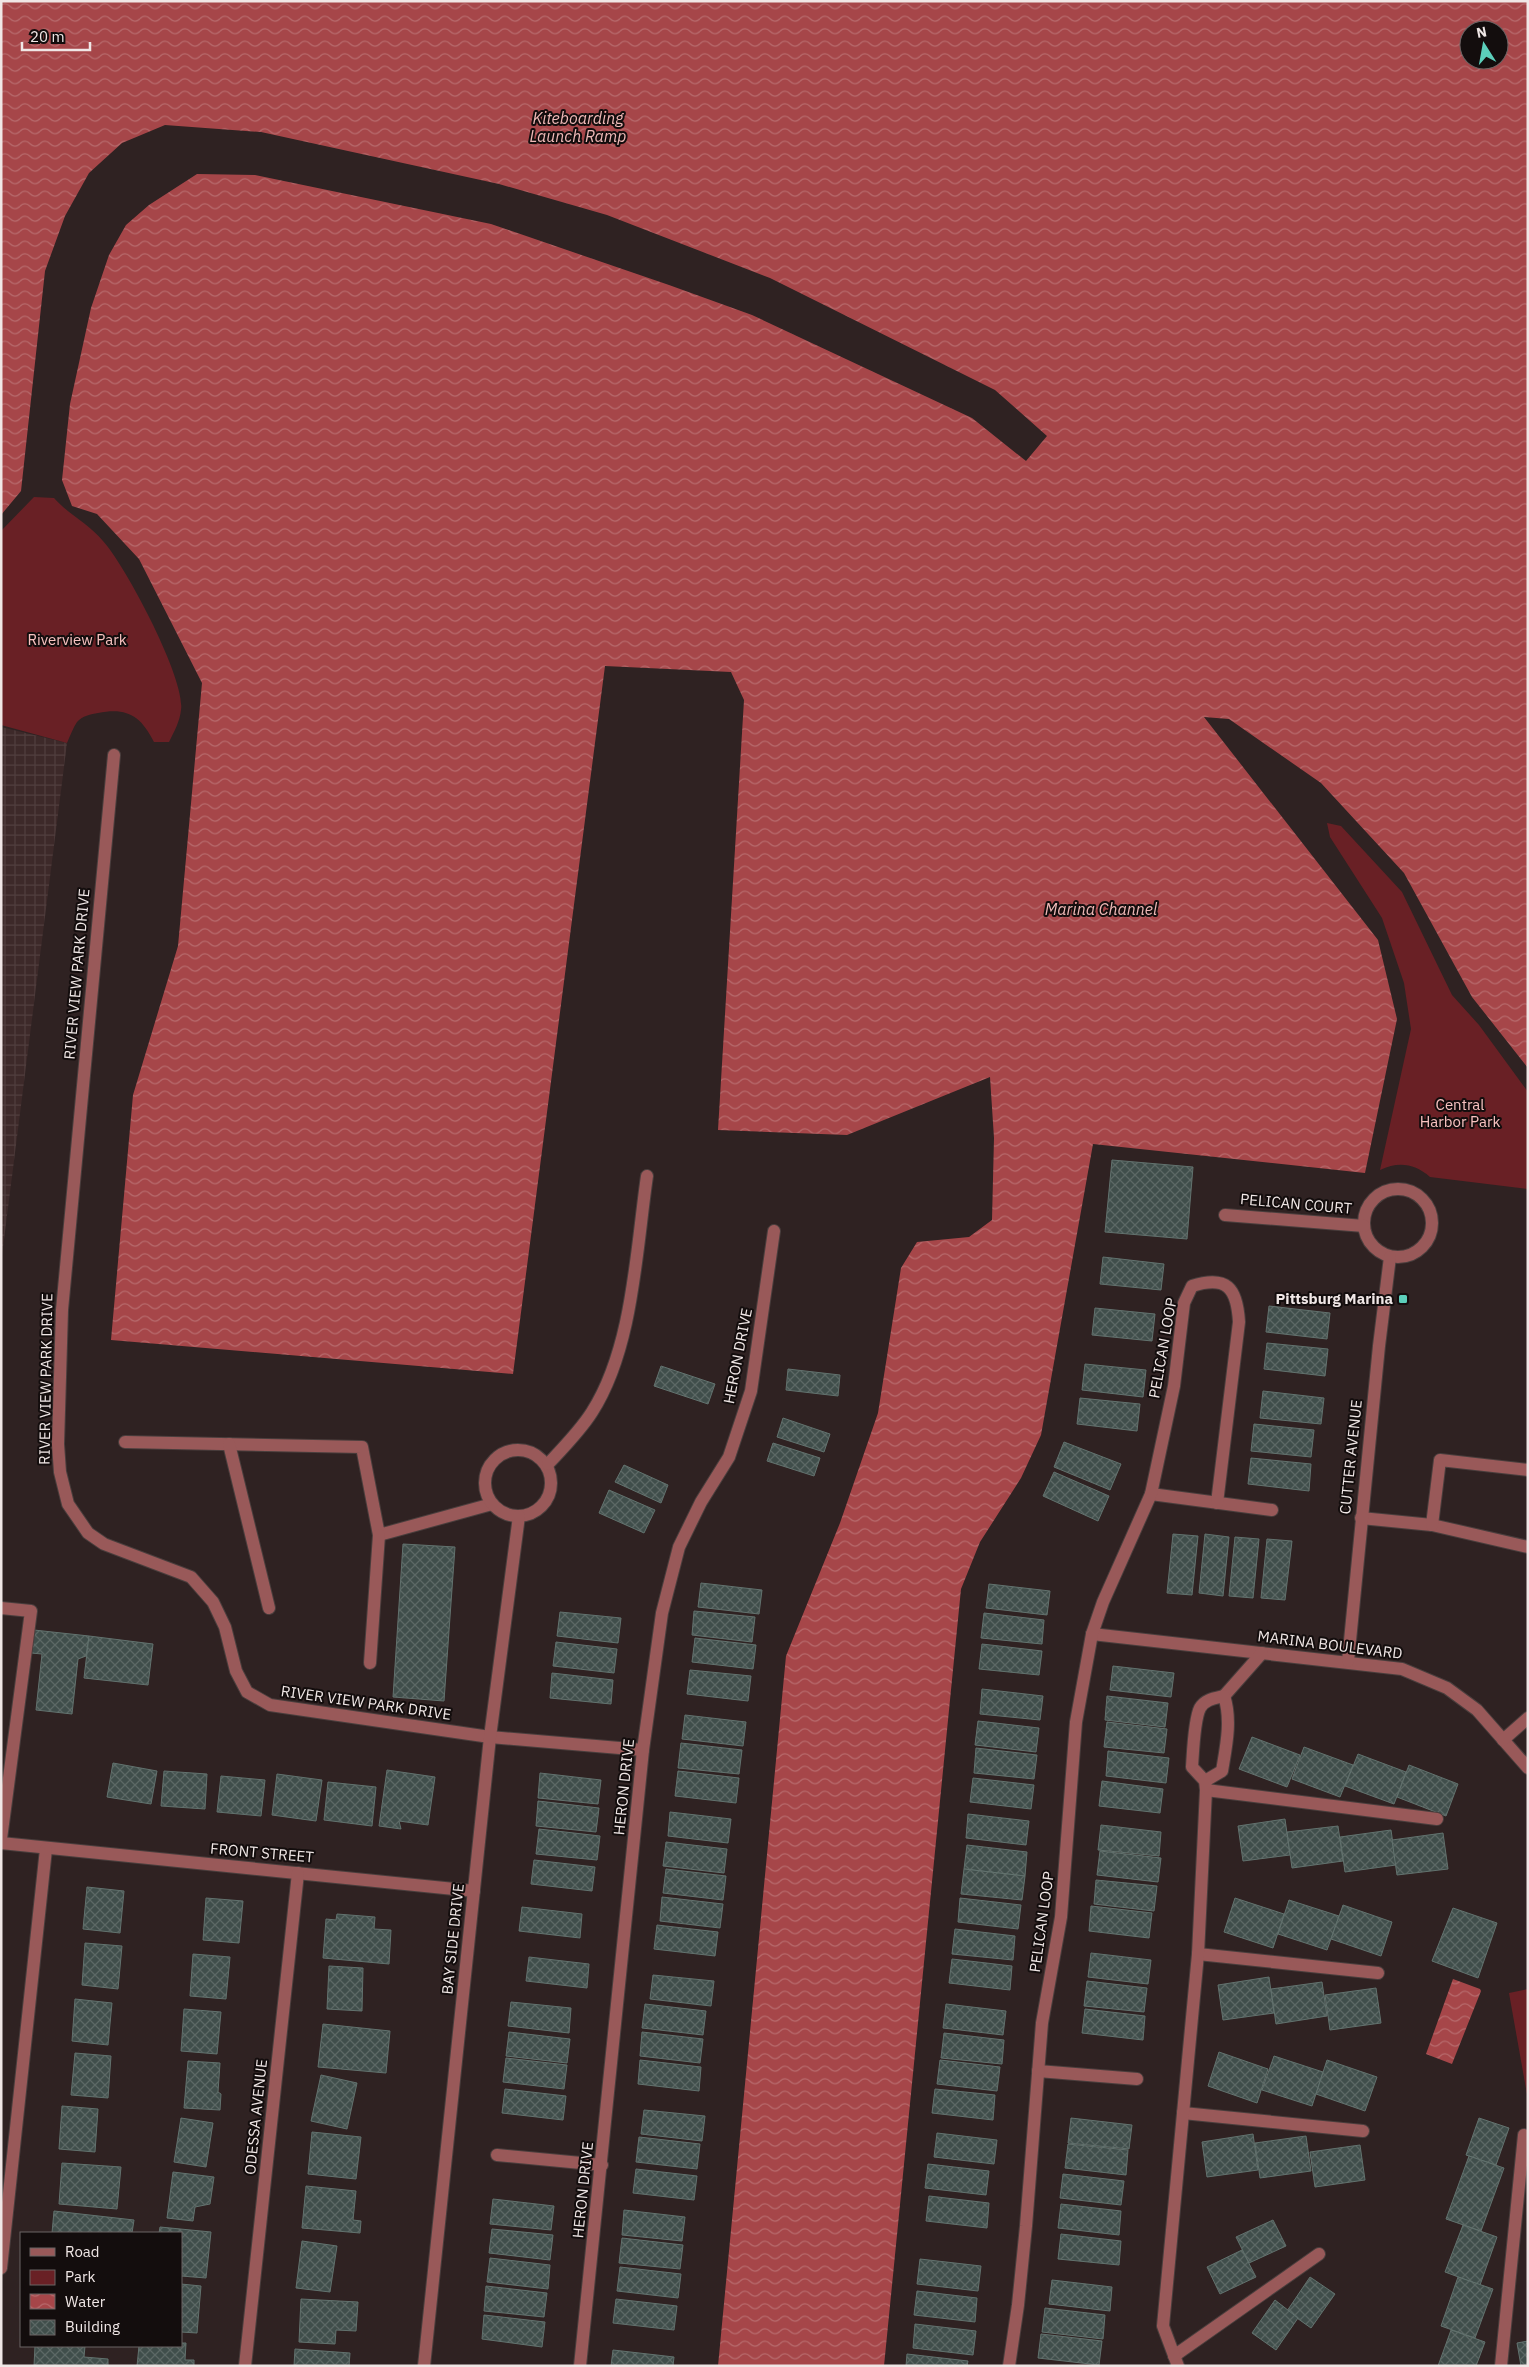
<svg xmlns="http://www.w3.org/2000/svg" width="1529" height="2367" viewBox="0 0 1529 2367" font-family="'IBM Plex Sans',sans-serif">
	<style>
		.industrial { fill: url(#industrial-grid) }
		.green { fill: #692025 }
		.water { fill: url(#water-waves); fill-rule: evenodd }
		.building { fill: url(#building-cross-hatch); stroke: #62726e }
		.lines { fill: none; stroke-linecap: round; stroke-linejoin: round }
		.minor-casing { stroke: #4a3e3d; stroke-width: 14 }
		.minor { stroke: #995959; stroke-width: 12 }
		.poi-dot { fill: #5cceba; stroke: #130d0d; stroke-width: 2 }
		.labels { text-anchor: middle; stroke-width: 4; stroke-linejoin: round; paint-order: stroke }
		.park-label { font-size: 15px; fill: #f8c2c0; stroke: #130d0d }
		.street-label { font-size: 15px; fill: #f0e7e6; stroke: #130d0d }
		.poi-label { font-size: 15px; font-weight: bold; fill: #f0e7e6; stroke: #130d0d; text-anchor: end }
		.water-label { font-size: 16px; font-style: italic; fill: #efb9b7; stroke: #130d0d }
	</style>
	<defs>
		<pattern id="industrial-grid" width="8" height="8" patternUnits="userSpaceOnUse" patternTransform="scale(1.25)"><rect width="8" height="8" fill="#3d2929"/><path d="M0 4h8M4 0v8" fill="none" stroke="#503e3e"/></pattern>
		<pattern id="water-waves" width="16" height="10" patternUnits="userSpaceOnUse" patternTransform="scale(1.25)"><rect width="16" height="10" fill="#a64649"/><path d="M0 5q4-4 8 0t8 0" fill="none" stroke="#b76a6c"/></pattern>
		<pattern id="building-cross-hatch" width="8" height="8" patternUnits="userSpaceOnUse" patternTransform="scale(1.25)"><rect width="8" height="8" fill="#404e4b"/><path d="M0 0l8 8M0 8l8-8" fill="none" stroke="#5c6865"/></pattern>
	</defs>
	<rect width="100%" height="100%" fill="#2f2222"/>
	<!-- industrial -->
	<polygon class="industrial" points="1,727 67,743 1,1263"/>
	<!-- green -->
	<g class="green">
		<path d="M34,497L54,498C69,515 88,523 103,541C125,565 186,679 181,710C180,721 174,732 169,742H154C141,716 127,707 98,713C91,714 82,716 77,722C73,728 70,736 67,743L1,725V531Z"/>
		<path d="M1327,823L1341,826L1402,892L1452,995L1479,1025L1528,1092V1189L1430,1177C1415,1164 1399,1161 1380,1170L1411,1029L1404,983L1382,918L1330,837Z"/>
		<polygon points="1528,1989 1528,2100 1509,1993"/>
	</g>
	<!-- water -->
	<g class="water">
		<path d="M1,1H1528V1068L1472,997L1404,873L1321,783L1229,719L1204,717L1378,940L1397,1019L1365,1173L1093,1144L1041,1435L1021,1478L980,1542L961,1589L884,2366H718L786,1656L840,1523L878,1413L901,1268L917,1242L969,1237L992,1220L994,1138L990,1077L847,1135L718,1130L744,700L731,672L605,666L513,1374L111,1340L133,1095L178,946L202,683L139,559L97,514L72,506L62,480L70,404L91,308L109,255L126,225L149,205L197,174L255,175L491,224L669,285L752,315L972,418L1026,461L1047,436L995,390L770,278L607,215L499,184L261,132L165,125L122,143L89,173L65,216L45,271L21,491L1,515ZM1469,30H1499V60H1469Z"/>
		<polygon points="1453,1979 1480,1989 1481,1991 1452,2064 1426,2054"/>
	</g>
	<!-- building -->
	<g class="building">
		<polygon points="1112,1160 1193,1167 1187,1239 1105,1232"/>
		<polygon points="1103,1257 1164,1264 1161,1290 1100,1284"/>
		<polygon points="1269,1306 1330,1313 1327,1339 1266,1332"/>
		<polygon points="1095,1308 1155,1314 1152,1341 1092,1335"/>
		<polygon points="1267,1343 1328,1349 1325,1376 1264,1369"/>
		<polygon points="1085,1364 1146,1370 1143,1397 1082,1390"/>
		<polygon points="661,1366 715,1384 708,1404 654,1386"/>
		<polygon points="788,1369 840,1375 838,1396 786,1390"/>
		<polygon points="1263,1391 1324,1398 1321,1424 1260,1418"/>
		<polygon points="1080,1398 1140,1404 1137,1431 1077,1424"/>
		<polygon points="783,1418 830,1434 824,1452 777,1437"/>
		<polygon points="1254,1424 1314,1430 1311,1457 1251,1451"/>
		<polygon points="1064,1442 1121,1464 1110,1490 1054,1467"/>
		<polygon points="773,1443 820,1458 814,1476 767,1461"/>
		<polygon points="1251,1458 1311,1464 1309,1491 1248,1484"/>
		<polygon points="624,1465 668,1485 661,1503 615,1482"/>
		<polygon points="1054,1472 1109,1496 1098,1521 1043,1496"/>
		<polygon points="609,1490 655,1510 644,1533 599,1513"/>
		<polygon points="1173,1534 1198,1536 1192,1595 1167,1593"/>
		<polygon points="1205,1534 1229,1537 1223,1596 1199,1593"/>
		<polygon points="1235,1537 1259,1539 1253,1598 1229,1596"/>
		<polygon points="1267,1539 1292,1541 1285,1600 1261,1598"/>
		<polygon points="403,1544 455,1547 444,1701 393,1697"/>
		<polygon points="701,1583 762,1590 759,1614 698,1607"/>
		<polygon points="989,1584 1050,1591 1047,1615 986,1608"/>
		<polygon points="694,1611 755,1617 752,1642 692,1635"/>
		<polygon points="560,1612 621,1618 618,1643 557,1636"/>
		<polygon points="984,1613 1044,1620 1042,1644 981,1638"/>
		<polygon points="34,1630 89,1636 86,1656 78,1659 72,1714 36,1710 42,1654 31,1653"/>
		<polygon points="89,1636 153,1644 148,1685 84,1678"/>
		<polygon points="695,1638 756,1645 753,1669 692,1662"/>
		<polygon points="556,1642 617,1649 614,1673 553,1666"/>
		<polygon points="982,1644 1042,1651 1039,1675 979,1669"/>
		<polygon points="1113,1666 1174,1673 1171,1697 1110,1690"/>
		<polygon points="690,1670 751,1676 748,1701 687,1694"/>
		<polygon points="552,1673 613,1680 611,1704 550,1698"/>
		<polygon points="982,1689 1043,1696 1040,1720 980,1714"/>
		<polygon points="1107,1696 1168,1703 1165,1727 1105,1720"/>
		<polygon points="685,1715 746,1722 743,1746 682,1739"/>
		<polygon points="978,1721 1039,1728 1036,1752 975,1745"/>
		<polygon points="1107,1722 1167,1729 1164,1753 1104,1747"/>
		<polygon points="1252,1737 1300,1755 1287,1787 1239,1769"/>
		<polygon points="681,1743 742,1750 739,1774 678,1768"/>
		<polygon points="1304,1747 1353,1765 1340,1797 1292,1779"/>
		<polygon points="976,1748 1037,1755 1034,1779 974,1773"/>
		<polygon points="1108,1751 1169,1758 1166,1783 1106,1776"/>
		<polygon points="1358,1754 1406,1772 1394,1804 1345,1786"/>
		<polygon points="113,1763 157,1771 151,1804 107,1797"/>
		<polygon points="1409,1765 1458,1784 1446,1816 1397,1797"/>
		<polygon points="387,1770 435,1777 428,1825 399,1821 401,1829 379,1826"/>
		<polygon points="164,1771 207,1774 205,1809 161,1806"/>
		<polygon points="678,1771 739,1778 736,1803 675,1796"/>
		<polygon points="540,1773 601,1780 598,1804 538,1798"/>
		<polygon points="277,1774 322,1780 316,1821 272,1815"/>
		<polygon points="221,1776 265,1780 261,1816 217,1812"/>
		<polygon points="973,1778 1034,1785 1031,1809 970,1802"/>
		<polygon points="1102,1781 1163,1789 1160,1813 1099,1806"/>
		<polygon points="328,1782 376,1787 372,1826 324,1820"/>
		<polygon points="538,1801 599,1808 596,1832 536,1826"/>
		<polygon points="670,1812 731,1819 728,1843 668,1836"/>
		<polygon points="968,1814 1029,1821 1026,1845 966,1838"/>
		<polygon points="1285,1819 1290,1855 1243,1861 1238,1826"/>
		<polygon points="1101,1825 1161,1832 1159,1856 1098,1850"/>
		<polygon points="1338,1826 1343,1861 1292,1868 1287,1832"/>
		<polygon points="539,1829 600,1836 597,1860 536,1854"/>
		<polygon points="1391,1830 1396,1865 1345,1872 1340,1837"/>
		<polygon points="1443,1833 1448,1869 1397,1875 1392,1840"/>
		<polygon points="666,1842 727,1849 724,1873 663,1866"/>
		<polygon points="967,1845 1027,1852 1025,1876 964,1869"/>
		<polygon points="1100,1851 1161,1858 1158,1882 1097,1875"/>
		<polygon points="534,1860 595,1867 592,1891 531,1884"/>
		<polygon points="666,1869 726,1876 723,1900 663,1893"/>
		<polygon points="964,1869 1025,1876 1022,1900 961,1894"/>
		<polygon points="1096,1880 1157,1886 1154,1911 1094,1904"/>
		<polygon points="87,1887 124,1891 120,1933 83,1929"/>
		<polygon points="662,1897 723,1904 720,1928 660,1921"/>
		<polygon points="206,1898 243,1901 239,1943 203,1940"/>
		<polygon points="960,1898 1021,1905 1018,1929 958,1922"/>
		<polygon points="1235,1898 1284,1914 1273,1948 1224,1932"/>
		<polygon points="1289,1900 1339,1916 1327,1950 1278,1934"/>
		<polygon points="1343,1905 1392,1922 1381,1956 1331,1939"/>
		<polygon points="1091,1906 1152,1913 1149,1938 1089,1931"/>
		<polygon points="522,1907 582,1914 580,1938 519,1931"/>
		<polygon points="1453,1908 1497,1923 1478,1978 1432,1961"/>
		<polygon points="337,1914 375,1917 374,1929 391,1930 389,1964 323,1958 326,1919 336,1920"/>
		<polygon points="657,1925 718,1932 715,1956 654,1949"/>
		<polygon points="955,1929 1015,1936 1013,1960 952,1954"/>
		<polygon points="85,1943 122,1946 118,1989 82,1985"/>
		<polygon points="1091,1953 1151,1960 1148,1984 1088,1977"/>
		<polygon points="193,1954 230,1957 226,1999 190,1996"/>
		<polygon points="529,1957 589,1964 587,1988 526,1981"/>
		<polygon points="952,1959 1012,1966 1010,1990 949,1983"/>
		<polygon points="329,1966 363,1968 362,2011 327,2009"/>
		<polygon points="653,1975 714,1981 711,2006 650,1999"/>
		<polygon points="1269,1977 1274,2013 1223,2020 1218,1985"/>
		<polygon points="1087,1981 1147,1988 1144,2012 1084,2006"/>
		<polygon points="1322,1982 1327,2016 1276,2024 1271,1989"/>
		<polygon points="1376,1988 1381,2023 1330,2030 1325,1995"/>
		<polygon points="75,1999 112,2003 108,2045 72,2041"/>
		<polygon points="511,2002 571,2008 569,2033 508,2026"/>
		<polygon points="645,2004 706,2011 703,2035 642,2028"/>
		<polygon points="946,2004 1006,2011 1003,2035 943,2028"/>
		<polygon points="184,2009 221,2012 217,2054 181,2051"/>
		<polygon points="1085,2009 1145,2016 1143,2040 1082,2033"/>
		<polygon points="323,2024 390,2031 386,2073 318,2067"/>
		<polygon points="509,2032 570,2039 567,2063 506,2056"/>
		<polygon points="642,2032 703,2039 700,2063 640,2056"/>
		<polygon points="944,2033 1004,2040 1002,2064 941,2058"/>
		<polygon points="1219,2052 1268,2069 1257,2103 1208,2086"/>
		<polygon points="75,2053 111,2056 108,2098 71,2095"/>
		<polygon points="1274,2056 1323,2072 1312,2106 1262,2090"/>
		<polygon points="506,2058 567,2065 564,2089 503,2082"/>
		<polygon points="640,2060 701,2067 699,2091 638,2084"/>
		<polygon points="940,2060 1000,2067 997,2091 937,2084"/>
		<polygon points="1327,2060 1377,2077 1365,2111 1316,2094"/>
		<polygon points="188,2061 220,2063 218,2092 221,2094 220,2110 184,2108"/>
		<polygon points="321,2075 357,2083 347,2129 311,2121"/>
		<polygon points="505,2089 566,2096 563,2120 502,2113"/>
		<polygon points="935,2089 995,2095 993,2120 932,2113"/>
		<polygon points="62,2106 98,2109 95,2152 59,2149"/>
		<polygon points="644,2110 705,2116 702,2141 641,2134"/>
		<polygon points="181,2118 213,2123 206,2167 174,2162"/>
		<polygon points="1071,2118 1132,2125 1129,2149 1068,2143"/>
		<polygon points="1479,2118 1509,2128 1496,2165 1466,2155"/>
		<polygon points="312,2132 361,2137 356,2179 308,2174"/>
		<polygon points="937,2133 997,2140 994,2164 934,2157"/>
		<polygon points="1253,2134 1258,2170 1207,2177 1202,2142"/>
		<polygon points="1306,2136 1311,2171 1260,2178 1255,2143"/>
		<polygon points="639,2137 700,2144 697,2169 636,2162"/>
		<polygon points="1068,2144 1128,2150 1126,2175 1065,2168"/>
		<polygon points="1360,2145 1365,2180 1315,2187 1310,2152"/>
		<polygon points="1469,2156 1504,2168 1481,2231 1446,2219"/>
		<polygon points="62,2163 121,2167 117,2209 59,2204"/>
		<polygon points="928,2164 989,2171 986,2195 925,2188"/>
		<polygon points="636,2169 697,2176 694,2200 633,2193"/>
		<polygon points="173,2172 214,2177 210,2204 195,2207 193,2221 167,2218"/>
		<polygon points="1063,2174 1124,2181 1121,2205 1060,2198"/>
		<polygon points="306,2186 356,2191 353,2220 361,2221 360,2233 302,2228"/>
		<polygon points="929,2196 989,2203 987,2228 926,2221"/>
		<polygon points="493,2199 554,2206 551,2230 490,2224"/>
		<polygon points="1061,2204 1121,2211 1119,2235 1058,2228"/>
		<polygon points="624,2210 685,2217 682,2241 622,2235"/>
		<polygon points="54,2211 134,2220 132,2233 52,2233"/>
		<polygon points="1273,2220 1286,2246 1249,2263 1236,2237"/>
		<polygon points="1463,2225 1497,2237 1480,2285 1445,2272"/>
		<polygon points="160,2227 211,2232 206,2278 181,2276 181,2233 159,2233"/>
		<polygon points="492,2229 553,2235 550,2260 489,2253"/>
		<polygon points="1061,2234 1121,2241 1119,2265 1058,2259"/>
		<polygon points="622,2238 683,2245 680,2269 619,2263"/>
		<polygon points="302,2241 337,2246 330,2292 296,2288"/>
		<polygon points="1242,2250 1256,2277 1220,2294 1207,2267"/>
		<polygon points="490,2258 550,2265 548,2289 487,2282"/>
		<polygon points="920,2259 981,2266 978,2291 917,2284"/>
		<polygon points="620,2267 681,2274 678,2298 617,2291"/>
		<polygon points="1310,2277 1335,2294 1311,2328 1287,2311"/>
		<polygon points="1458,2277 1493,2289 1475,2338 1441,2326"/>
		<polygon points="1052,2280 1112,2287 1110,2311 1049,2304"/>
		<polygon points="181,2284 201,2286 197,2333 181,2332"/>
		<polygon points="486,2286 547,2293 544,2317 484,2311"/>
		<polygon points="917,2291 977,2298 975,2322 914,2315"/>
		<polygon points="301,2299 358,2302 356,2331 336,2330 335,2344 299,2342"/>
		<polygon points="616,2299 677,2306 674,2330 613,2323"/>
		<polygon points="1275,2300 1298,2318 1276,2350 1252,2333"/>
		<polygon points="1045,2308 1105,2315 1103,2339 1042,2332"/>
		<polygon points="484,2315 545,2322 542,2347 482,2339"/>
		<polygon points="915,2324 976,2331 973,2355 913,2348"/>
		<polygon points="1451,2330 1485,2342 1476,2366 1438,2366"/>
		<polygon points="1041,2334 1102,2341 1099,2365 1038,2358"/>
		<polygon points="1528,2341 1528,2366 1521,2366 1517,2343"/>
		<polygon points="181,2343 186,2343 185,2360 194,2360 194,2366 137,2366 139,2346 181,2346"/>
		<polygon points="35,2346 85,2346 84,2357 108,2359 108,2366 34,2366"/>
		<polygon points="295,2349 350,2353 349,2366 294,2366"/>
		<polygon points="613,2350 674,2357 673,2366 611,2366"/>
		<polygon points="907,2354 968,2361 967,2366 906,2366"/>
	</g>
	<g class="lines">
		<!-- minor casing -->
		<g class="minor-casing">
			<g id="minor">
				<polyline points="114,755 62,1310 58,1444 60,1472 68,1504 88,1533 104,1544 191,1577 213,1602 225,1627 236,1671 247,1692 270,1705 490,1737 643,1750"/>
				<circle cx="1398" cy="1223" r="34"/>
				<polyline points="1225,1215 1364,1226"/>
				<polyline points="125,1442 362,1447 379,1535 492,1504"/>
				<polyline points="229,1444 269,1608"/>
				<circle cx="518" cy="1483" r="33"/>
				<path d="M548,1464C563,1448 580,1431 592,1412C633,1348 636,1251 647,1176"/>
				<polyline points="1151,1494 1272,1510"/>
				<polyline points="1361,1518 1432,1525 1528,1547"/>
				<polyline points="1432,1525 1440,1460 1528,1470"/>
				<polyline points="1,1608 31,1611 1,1839"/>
				<polyline points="1092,1634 1402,1669 1447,1688 1477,1710 1528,1768"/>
				<polyline points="1348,1661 1379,1346 1390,1257"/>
				<polyline points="370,1663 379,1535"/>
				<polyline points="1224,1696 1262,1653"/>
				<polyline points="1503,1740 1528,1718"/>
				<polyline points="1206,1790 1437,1819"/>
				<polyline points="1,1843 474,1891"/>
				<polyline points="1198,1954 1378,1973"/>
				<polyline points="1038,2071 1137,2079"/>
				<polyline points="1183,2113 1363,2131"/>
				<polyline points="497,2155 602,2165"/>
				<polyline points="1,2268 46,1849"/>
				<polyline points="1174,2356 1319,2254"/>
				<polyline points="245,2366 298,1873"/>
				<polyline points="424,2366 490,1737 519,1516"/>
				<polyline points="580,2366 643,1750 662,1613 679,1547 701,1502 729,1457 751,1391 774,1231"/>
				<path d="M1009,2366L1018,2305L1026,2226L1042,2023L1061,1917L1076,1722L1092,1634L1103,1602L1151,1494L1174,1386L1184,1303L1192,1286C1227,1275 1237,1288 1239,1322L1217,1503"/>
				<path d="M1178,2366L1163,2326L1198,1954L1206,1790L1205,1781L1192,1767C1193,1753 1194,1720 1200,1708C1205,1699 1216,1698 1224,1696C1232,1720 1226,1747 1222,1771L1205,1781"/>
				<polyline points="1501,2366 1524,2135"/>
			</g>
		</g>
		<!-- minor -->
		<use href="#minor" class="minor"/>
	</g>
	<!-- markers -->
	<rect class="poi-dot" x="1398" y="1294" width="10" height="10" rx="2.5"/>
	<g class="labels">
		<!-- park labels -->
		<g class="park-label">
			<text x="77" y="645">Riverview Park</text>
			<text x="1460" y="1110">Central<tspan x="1460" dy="17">Harbor Park</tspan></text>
		</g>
		<!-- street labels -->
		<g class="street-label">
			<text transform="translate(77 974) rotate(-85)" y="5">RIVER VIEW PARK DRIVE</text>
			<text transform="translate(1296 1204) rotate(5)" y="5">PELICAN COURT</text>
			<text transform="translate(1163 1348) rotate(-80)" y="5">PELICAN LOOP</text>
			<text transform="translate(738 1356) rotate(-79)" y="5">HERON DRIVE</text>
			<text transform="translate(46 1379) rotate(-89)" y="5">RIVER VIEW PARK DRIVE</text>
			<text transform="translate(1351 1457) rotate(-84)" y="5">CUTTER AVENUE</text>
			<text transform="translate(1330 1645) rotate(7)" y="5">MARINA BOULEVARD</text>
			<text transform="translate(366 1703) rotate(8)" y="5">RIVER VIEW PARK DRIVE</text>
			<text transform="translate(624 1787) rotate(-84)" y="5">HERON DRIVE</text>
			<text transform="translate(262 1853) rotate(5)" y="5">FRONT STREET</text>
			<text transform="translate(1042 1922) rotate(-82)" y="5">PELICAN LOOP</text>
			<text transform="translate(453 1939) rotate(-84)" y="5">BAY SIDE DRIVE</text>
			<text transform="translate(256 2117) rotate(-84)" y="5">ODESSA AVENUE</text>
			<text transform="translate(583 2190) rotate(-84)" y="5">HERON DRIVE</text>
		</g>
		<!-- poi labels -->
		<g class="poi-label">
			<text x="1393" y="1304">Pittsburg Marina</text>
		</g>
		<!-- water labels -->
		<g class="water-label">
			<text x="578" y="124">Kiteboarding<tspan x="578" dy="18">Launch Ramp</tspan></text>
			<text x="1101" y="915">Marina Channel</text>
		</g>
	</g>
	<!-- border -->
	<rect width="1529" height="2367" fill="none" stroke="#f0e7e6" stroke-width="5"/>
	<!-- legend -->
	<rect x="20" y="2232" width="162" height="115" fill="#130d0d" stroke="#6b6464"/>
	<rect x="30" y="2248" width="25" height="8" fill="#995959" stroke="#6b6464"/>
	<text x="65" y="2257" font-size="15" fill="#f0e7e6">Road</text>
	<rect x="30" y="2270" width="25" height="15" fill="#692025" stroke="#6b6464"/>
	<text x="65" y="2282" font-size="15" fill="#f0e7e6">Park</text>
	<rect x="30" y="2294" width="25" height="15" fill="url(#water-waves)" stroke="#6b6464"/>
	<text x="65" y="2307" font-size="15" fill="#f0e7e6">Water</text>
	<rect x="30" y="2320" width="25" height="15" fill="url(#building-cross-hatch)" stroke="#6b6464"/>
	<text x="65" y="2332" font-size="15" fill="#f0e7e6">Building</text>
	<!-- north arrow -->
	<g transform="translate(1484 45) rotate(349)"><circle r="24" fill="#130d0d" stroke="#6b6464"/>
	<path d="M0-4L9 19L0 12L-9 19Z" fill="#5cceba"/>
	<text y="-8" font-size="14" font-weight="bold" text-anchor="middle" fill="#f0e7e6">N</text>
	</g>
	<!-- scale -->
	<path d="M22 42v8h68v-8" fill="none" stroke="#f0e7e6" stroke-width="2.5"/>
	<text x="30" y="42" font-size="15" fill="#f0e7e6" stroke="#130d0d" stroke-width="4" paint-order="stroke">20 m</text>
</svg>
